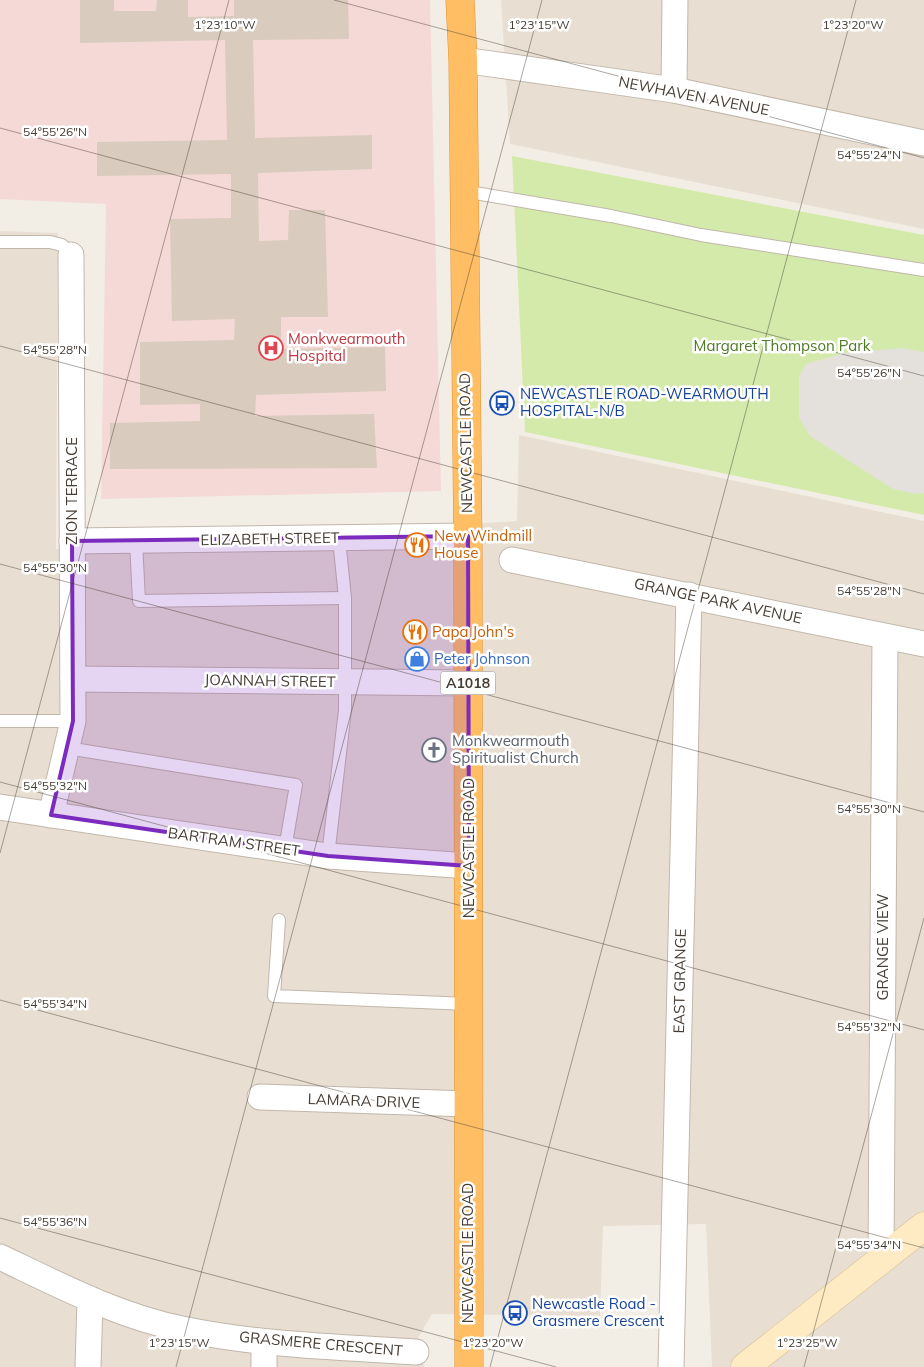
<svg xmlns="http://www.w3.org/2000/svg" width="924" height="1367" viewBox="0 0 924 1367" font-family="Mulish,sans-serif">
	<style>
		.residential { fill: #e8dfd2 }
		.medical { fill: #f5d9d7 }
		.green { fill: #d3eaab }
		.parking { fill: #e4e1dd }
		.building { fill: #d9cbbd }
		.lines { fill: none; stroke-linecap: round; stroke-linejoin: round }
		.lane-casing { stroke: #c2b7aa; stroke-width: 14 }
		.street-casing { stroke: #c2b7aa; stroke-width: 27 }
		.secondary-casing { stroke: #d6be92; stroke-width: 29 }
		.highway-casing { stroke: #e5912d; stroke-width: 29 }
		.lane { stroke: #fff; stroke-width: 12 }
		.street { stroke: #fff; stroke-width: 25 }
		.secondary { stroke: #ffebc3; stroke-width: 28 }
		.highway { stroke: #ffbe64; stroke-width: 28 }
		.marked { fill: #7b2cbf; fill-opacity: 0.2; stroke: #7b2cbf; stroke-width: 4; stroke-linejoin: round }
		.ticks { fill: none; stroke: #463d34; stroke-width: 1; stroke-opacity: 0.45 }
		.labels { text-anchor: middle; stroke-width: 5; stroke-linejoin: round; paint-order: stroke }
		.shield { fill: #fff; stroke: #7e7771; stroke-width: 1 }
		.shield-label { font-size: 14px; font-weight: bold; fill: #463d34 }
		.street-label { font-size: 15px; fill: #463d34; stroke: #fff }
		.health-label { font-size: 15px; fill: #be3a42; stroke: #fff; text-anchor: start }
		.park-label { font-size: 15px; fill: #4d7b24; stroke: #fff }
		.transit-label { font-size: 15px; fill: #164399; stroke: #fff; text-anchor: start }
		.food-label { font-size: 15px; fill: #c56008; stroke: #fff; text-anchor: start }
		.shop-label { font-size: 15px; fill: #366cbe; stroke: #fff; text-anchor: start }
		.worship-label { font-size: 15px; fill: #5b616d; stroke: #fff; text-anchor: start }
		.ticks-label { font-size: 12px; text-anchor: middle; fill: #463d34; stroke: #fff; stroke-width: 5; stroke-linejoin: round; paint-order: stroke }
	</style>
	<rect width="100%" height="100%" fill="#f3eee5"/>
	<!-- residential -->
	<g class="residential">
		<polygon points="501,0 924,0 924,229 510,144"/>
		<polygon points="0,231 58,233 56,549 517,521 519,435 924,521 924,1367 712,1367 706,1224 603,1226 600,1316 432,1314 418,1338 424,1367 0,1367"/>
	</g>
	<!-- medical -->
	<polygon class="medical" points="0,0 430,0 441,491 101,499 106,204 0,199"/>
	<!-- green -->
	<polygon class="green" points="512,156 924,235 924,515 525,432"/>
	<!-- parking -->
	<polygon class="parking" points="902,348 924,352 924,493 916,494 893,489 810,436 799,418 799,376 806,364 844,353"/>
	<!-- building -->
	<polygon class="building" points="80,0 114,0 114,11 156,11 157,0 188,0 188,17 234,16 234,0 348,0 349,39 253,40 255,138 372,135 372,169 258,173 259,241 288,240 289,210 325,210 328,317 281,317 281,349 385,347 386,391 256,395 255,416 374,414 377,468 110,469 110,423 200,421 200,404 140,405 140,342 234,340 235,319 172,321 170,219 231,218 231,174 97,176 97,142 227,140 225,40 80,43"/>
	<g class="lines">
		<!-- lane casing -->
		<g class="lane-casing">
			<g id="lane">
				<polyline points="463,191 611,216 701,235 924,270"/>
				<polyline points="0,242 50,242 62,245 71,255"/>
				<polyline points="136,541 139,601 345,598"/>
				<polyline points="0,721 73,721"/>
				<polyline points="67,748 296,785 285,849"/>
				<polyline points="328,856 345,710 345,598 339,539"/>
				<polyline points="279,920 274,996 469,1004"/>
			</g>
		</g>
		<!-- street casing -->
		<g class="street-casing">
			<g id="street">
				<polyline points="463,60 674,90 924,143"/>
				<polyline points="674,90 675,0"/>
				<polyline points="72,541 468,536"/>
				<polyline points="512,560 924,644"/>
				<polyline points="73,679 468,683"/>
				<polyline points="0,807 328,856 469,866"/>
				<polyline points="51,815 73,721 71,255"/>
				<polyline points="260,1097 468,1104"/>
				<path d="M0,1257C59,1285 118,1316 182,1329C259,1345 338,1347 416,1352"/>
				<polyline points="881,1258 885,637"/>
				<polyline points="264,1342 264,1367"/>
				<polyline points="88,1367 90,1301"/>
				<polyline points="671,1367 689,595"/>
			</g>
		</g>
		<!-- secondary casing -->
		<g class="secondary-casing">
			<polyline id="secondary" points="745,1367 924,1226"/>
		</g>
		<!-- highway casing -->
		<g class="highway-casing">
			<polyline id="highway" points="460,0 463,60 468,552 469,1367"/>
		</g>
		<!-- lane -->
		<use href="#lane" class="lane"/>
		<!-- street -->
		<use href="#street" class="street"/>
		<!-- secondary -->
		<use href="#secondary" class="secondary"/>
		<!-- highway -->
		<use href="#highway" class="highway"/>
	</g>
	<!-- marked area -->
	<path class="marked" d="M468,536L469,866L328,856L51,815L73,721L72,541Z"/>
	<!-- ticks -->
	<path class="ticks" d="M334,0L924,158M0,128L924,376M0,346L924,594M0,564L924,812M0,782L924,1030M0,853L229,0M0,1000L924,1248M0,1218L556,1367M176,1367L542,0M490,1367L856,0M804,1367L924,918"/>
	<!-- icons -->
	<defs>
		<g id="hospital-ring" transform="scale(1.25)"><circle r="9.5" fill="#fff" stroke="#e0444e" stroke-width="1.5"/><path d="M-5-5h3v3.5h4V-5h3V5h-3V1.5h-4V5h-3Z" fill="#e0444e"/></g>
		<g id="bus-ring" transform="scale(1.25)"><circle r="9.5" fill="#fff" stroke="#1a4fb4" stroke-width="1.5"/><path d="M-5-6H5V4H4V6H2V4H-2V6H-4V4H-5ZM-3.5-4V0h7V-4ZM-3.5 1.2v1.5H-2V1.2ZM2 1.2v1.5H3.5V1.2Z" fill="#1a4fb4"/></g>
		<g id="restaurant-ring" transform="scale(1.25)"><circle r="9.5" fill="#fff" stroke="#e8710a" stroke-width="1.5"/><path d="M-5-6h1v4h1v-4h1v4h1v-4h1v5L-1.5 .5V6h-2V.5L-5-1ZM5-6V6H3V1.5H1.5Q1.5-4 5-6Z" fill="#e8710a"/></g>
		<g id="shop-ring" transform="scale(1.25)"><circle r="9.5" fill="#fff" stroke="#3f7fe0" stroke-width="1.5"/><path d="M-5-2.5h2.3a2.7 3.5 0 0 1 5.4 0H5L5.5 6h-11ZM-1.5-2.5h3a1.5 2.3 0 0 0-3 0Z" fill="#3f7fe0"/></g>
		<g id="church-ring" transform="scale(1.25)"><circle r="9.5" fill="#fff" stroke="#6b7280" stroke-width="1.5"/><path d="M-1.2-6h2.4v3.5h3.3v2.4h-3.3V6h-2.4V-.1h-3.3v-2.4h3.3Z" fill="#6b7280"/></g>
	</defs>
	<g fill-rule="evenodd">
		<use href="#hospital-ring" x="271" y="348"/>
		<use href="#bus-ring" x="502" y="403"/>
		<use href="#restaurant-ring" x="417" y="545"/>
		<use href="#restaurant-ring" x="415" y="632"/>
		<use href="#shop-ring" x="417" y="659"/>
		<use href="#church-ring" x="434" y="750"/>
		<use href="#bus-ring" x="515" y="1313"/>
	</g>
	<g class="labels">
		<!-- shield labels -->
		<rect class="shield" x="440.5" y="671.5" width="55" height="23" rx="4"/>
		<g class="shield-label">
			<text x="468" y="688">A1018</text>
		</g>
		<!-- street labels -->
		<g class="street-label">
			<text transform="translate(694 96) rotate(11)" y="5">NEWHAVEN AVENUE</text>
			<text transform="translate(466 443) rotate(-91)" y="5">NEWCASTLE ROAD</text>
			<text transform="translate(72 491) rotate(-90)" y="5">ZION TERRACE</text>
			<text transform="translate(270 539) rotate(-1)" y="5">ELIZABETH STREET</text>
			<text transform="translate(718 601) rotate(12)" y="5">GRANGE PARK AVENUE</text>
			<text transform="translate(270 681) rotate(1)" y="5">JOANNAH STREET</text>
			<text transform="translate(234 842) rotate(8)" y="5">BARTRAM STREET</text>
			<text transform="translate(469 848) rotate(-90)" y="5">NEWCASTLE ROAD</text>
			<text transform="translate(883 947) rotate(-90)" y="5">GRANGE VIEW</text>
			<text transform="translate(680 981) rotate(-89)" y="5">EAST GRANGE</text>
			<text transform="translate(364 1101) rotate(2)" y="5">LAMARA DRIVE</text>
			<text transform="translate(468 1253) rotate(-90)" y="5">NEWCASTLE ROAD</text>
			<text transform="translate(321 1344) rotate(5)" y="5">GRASMERE CRESCENT</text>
		</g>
		<!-- health labels -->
		<g class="health-label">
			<text x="288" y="344">Monkwearmouth<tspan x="288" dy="17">Hospital</tspan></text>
		</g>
		<!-- park labels -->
		<g class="park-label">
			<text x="782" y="351">Margaret Thompson Park</text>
		</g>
		<!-- transit labels -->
		<g class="transit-label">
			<text x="520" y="399">NEWCASTLE ROAD-WEARMOUTH<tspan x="520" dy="17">HOSPITAL-N/B</tspan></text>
			<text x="532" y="1309">Newcastle Road -<tspan x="532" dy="17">Grasmere Crescent</tspan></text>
		</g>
		<!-- food labels -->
		<g class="food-label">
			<text x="434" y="541">New Windmill<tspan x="434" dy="17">House</tspan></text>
			<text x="432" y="637">Papa John's</text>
		</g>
		<!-- shop labels -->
		<g class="shop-label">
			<text x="434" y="664">Peter Johnson</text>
		</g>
		<!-- worship labels -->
		<g class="worship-label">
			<text x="452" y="746">Monkwearmouth<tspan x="452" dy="17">Spiritualist Church</tspan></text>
		</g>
	</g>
	<g class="ticks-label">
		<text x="225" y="29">1°23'10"W</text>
		<text x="539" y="29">1°23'15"W</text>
		<text x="853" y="29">1°23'20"W</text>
		<text x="55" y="136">54°55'26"N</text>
		<text x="869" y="159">54°55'24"N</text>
		<text x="55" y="354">54°55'28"N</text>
		<text x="869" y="377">54°55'26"N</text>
		<text x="55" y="572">54°55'30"N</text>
		<text x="869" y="595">54°55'28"N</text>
		<text x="55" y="790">54°55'32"N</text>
		<text x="869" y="813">54°55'30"N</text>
		<text x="55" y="1008">54°55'34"N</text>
		<text x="869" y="1031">54°55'32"N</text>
		<text x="55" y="1226">54°55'36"N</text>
		<text x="869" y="1249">54°55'34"N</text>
		<text x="179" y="1347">1°23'15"W</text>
		<text x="493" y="1347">1°23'20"W</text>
		<text x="807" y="1347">1°23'25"W</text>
	</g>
</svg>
